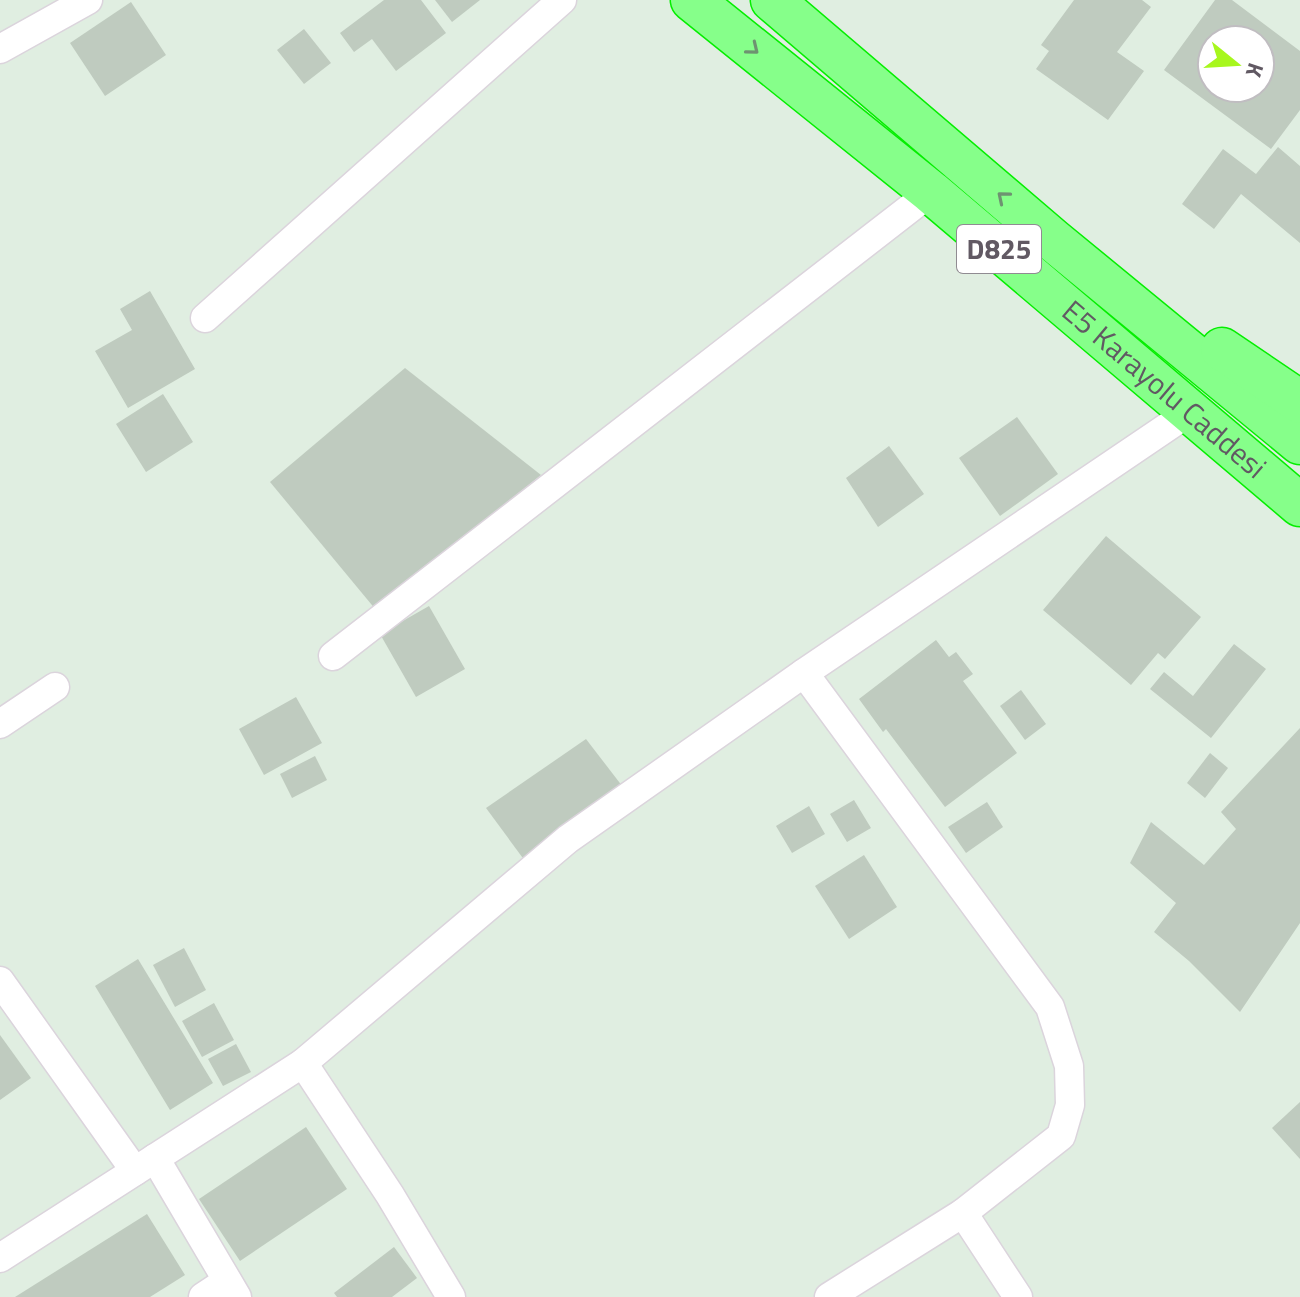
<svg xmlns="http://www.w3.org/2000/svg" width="1300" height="1297" viewBox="0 0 1300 1297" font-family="'Titillium Web',sans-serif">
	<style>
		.building { fill: #bfcbbf; fill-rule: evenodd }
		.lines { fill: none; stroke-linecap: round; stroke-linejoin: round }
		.minor-casing { stroke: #dbd4dc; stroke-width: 31 }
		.highway-casing { stroke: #05ee00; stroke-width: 45 }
		.minor { stroke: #fff; stroke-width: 28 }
		.highway { stroke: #86ff8a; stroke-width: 42 }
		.oneway { stroke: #6e9371 }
		.labels { text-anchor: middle; stroke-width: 7; stroke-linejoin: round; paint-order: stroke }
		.shield { fill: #fff; stroke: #908b92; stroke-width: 2 }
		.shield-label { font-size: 28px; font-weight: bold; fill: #615963 }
		.street-label { font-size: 30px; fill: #615963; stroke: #fff }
	</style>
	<rect width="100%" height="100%" fill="#e0eee1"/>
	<!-- building -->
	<g class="building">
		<polygon points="384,0 421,0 446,33 396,71 372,39 354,52 340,33"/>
		<polygon points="435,0 480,0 452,22"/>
		<polygon points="1074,0 1142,0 1151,7 1117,52 1144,71 1108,120 1036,69 1049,51 1041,45"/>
		<path d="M1215,0H1232L1300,51V110L1271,149L1164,70ZM1212,40H1260V88H1212Z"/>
		<polygon points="131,2 166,55 105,96 70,43"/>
		<polygon points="304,29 331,63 304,84 277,50"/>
		<polygon points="1278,147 1300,166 1300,243 1241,194 1214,229 1182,204 1223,149 1256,174"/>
		<polygon points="150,291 195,369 128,408 95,351 132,330 120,309"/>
		<polygon points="405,368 541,475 376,610 270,482"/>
		<polygon points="163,394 193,442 146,472 116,424"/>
		<polygon points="1017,417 1058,474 1000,516 959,458"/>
		<polygon points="889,446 924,494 878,527 846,478"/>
		<polygon points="1106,536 1201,617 1165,659 1158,653 1131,685 1043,610"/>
		<polygon points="429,606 465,669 416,697 380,634"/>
		<polygon points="936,640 949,657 956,652 973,674 963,681 1017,753 945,807 886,729 883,732 859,699"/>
		<polygon points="1234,644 1266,669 1211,738 1150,689 1164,672 1193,696"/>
		<polygon points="1021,690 1046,724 1025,740 1000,706"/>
		<polygon points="296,697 322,743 264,775 239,729"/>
		<polygon points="1300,728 1300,923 1240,1012 1189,961 1154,932 1176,903 1130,863 1151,822 1204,865 1236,829 1221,812"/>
		<polygon points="586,739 626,791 525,861 486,808"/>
		<polygon points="1210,753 1228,768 1205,798 1187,783"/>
		<polygon points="315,756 327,780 292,798 280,774"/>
		<polygon points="854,800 871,828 847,842 830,814"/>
		<polygon points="987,802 1003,827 966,853 948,827"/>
		<polygon points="809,806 825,834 792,853 776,826"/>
		<polygon points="864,855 897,907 849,939 815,886"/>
		<polygon points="184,948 206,990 175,1007 153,965"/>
		<polygon points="138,959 213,1083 170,1110 95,986"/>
		<polygon points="214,1003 234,1040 202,1057 182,1021"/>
		<polygon points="0,1035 31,1078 0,1100"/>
		<polygon points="236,1044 251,1072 223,1086 208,1059"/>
		<polygon points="1300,1102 1300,1159 1272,1128"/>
		<polygon points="306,1127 347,1189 240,1261 199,1199"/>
		<polygon points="147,1214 185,1275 150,1297 15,1297"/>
		<polygon points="394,1247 417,1278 392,1297 337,1297 334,1293"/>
	</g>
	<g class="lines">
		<!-- minor casing -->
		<g class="minor-casing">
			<g id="minor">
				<polyline points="0,49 88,0"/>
				<polyline points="205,318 562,0"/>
				<polyline points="333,656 931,192"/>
				<polyline points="804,673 1050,1007 1069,1066 1070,1105 1061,1136 963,1213 829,1297"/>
				<polyline points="0,724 55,687"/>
				<polyline points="0,981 135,1171"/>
				<polyline points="303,1063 390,1195 451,1297"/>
				<polyline points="155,1158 237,1297"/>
				<polyline points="963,1213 1018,1297"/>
				<polyline points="0,1258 303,1063 568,839 804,673 1188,413"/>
				<polyline points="203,1297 227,1281"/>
			</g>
		</g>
		<!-- highway casing -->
		<g class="highway-casing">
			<g id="highway">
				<path id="s1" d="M692,0L931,192L1300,505"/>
				<polyline points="772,0 1053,240 1300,443"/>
				<polyline points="1222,349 1300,402"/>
			</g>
		</g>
		<!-- minor -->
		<use href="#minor" class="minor"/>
		<!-- highway -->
		<use href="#highway" class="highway"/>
	</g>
	<!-- one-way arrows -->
	<defs><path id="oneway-chevron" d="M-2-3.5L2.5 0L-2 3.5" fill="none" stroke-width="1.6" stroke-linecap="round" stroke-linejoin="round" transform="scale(2)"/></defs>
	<g class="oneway">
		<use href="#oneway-chevron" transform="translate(753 49) rotate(39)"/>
		<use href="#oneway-chevron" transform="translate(1003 197) rotate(-140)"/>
	</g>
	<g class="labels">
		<!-- shield labels -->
		<rect class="shield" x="957" y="225" width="84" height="48" rx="6"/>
		<g class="shield-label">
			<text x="999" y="259">D825</text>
		</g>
		<!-- street labels -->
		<g class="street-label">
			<text dy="10" stroke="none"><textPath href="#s1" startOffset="612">E5 Karayolu Caddesi</textPath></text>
		</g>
	</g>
	<!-- north arrow -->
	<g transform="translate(1236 64) rotate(108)"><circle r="38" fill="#ffffff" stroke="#c0bdc1" stroke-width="2"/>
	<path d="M0-6L14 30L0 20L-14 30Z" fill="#a7f71d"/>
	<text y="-12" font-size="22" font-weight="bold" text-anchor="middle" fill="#615963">K</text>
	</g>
</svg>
